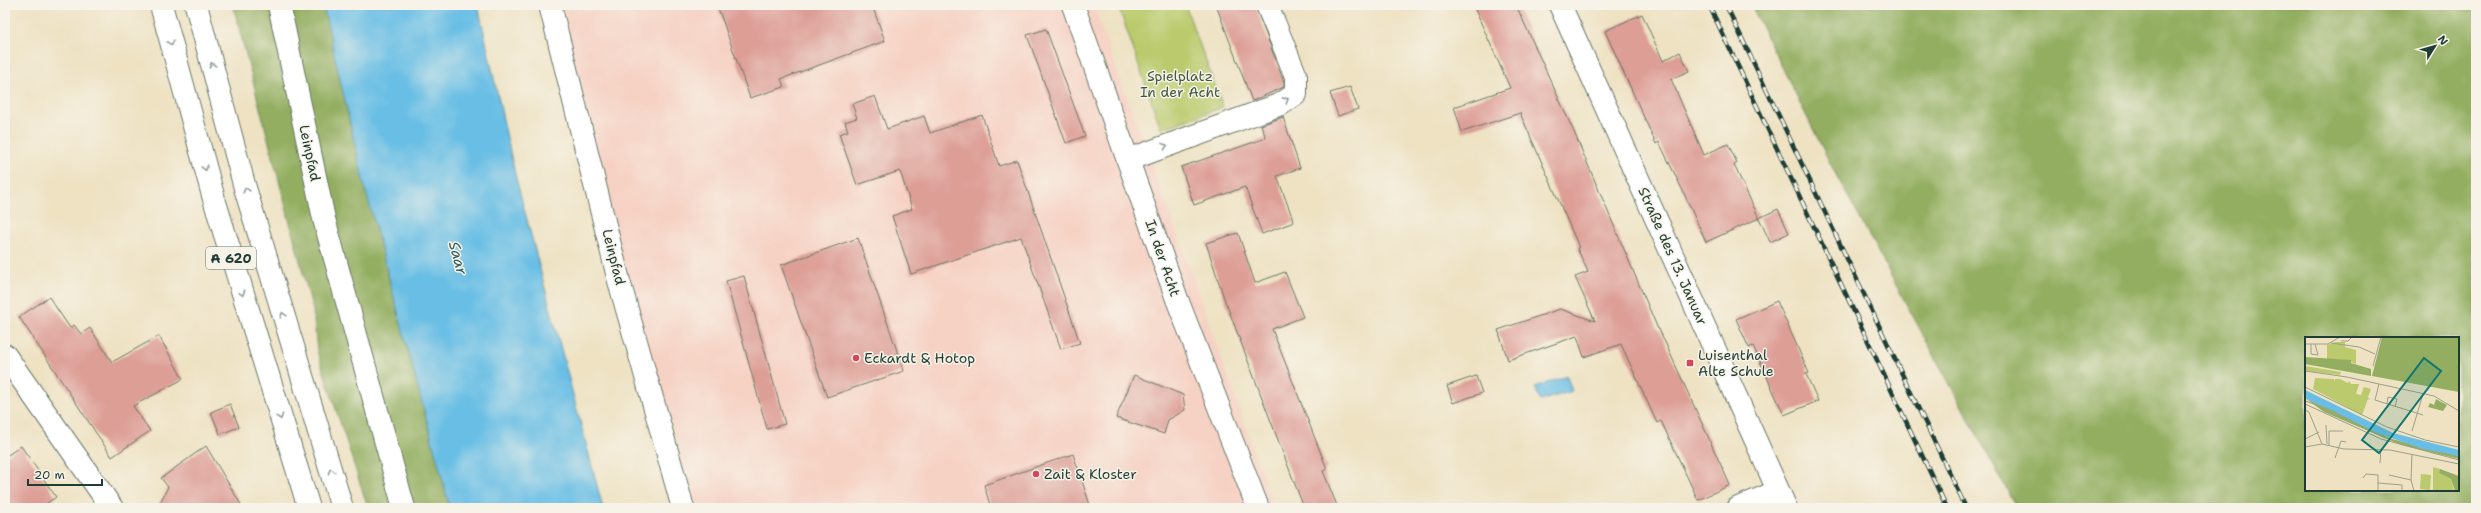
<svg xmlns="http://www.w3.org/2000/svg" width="2481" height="513" viewBox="0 0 2481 513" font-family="'Shantell Sans',sans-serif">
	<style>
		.built { fill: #f6d2c4 }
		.green { fill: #baca6c; stroke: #6c8450 }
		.forest { fill: #93ae60; stroke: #59764a; fill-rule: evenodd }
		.water { fill: #68bee5; stroke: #447e8c }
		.building { fill: #dd9e96 }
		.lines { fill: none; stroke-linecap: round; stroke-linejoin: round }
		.minor-casing { stroke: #677766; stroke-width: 24 }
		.major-casing { stroke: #677766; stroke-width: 24 }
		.highway-casing { stroke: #677766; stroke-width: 24 }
		.minor { stroke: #fff; stroke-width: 22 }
		.major { stroke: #fff; stroke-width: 22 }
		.highway { stroke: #fff; stroke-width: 22 }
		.rail-casing { stroke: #1f3d34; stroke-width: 4.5 }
		.rail { stroke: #f7f3e8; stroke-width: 3; stroke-dasharray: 9; stroke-linecap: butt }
		.oneway { stroke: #8f9e9a }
		.poi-dot { fill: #d1495b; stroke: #f7f3e8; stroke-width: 1.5 }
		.labels { text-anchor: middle; stroke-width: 3; stroke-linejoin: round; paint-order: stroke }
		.shield { fill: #f7f3e8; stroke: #60746a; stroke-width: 1 }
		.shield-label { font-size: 13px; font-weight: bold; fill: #1f3d34 }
		.park-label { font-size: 14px; fill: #3e593f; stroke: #f7f3e8 }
		.street-label { font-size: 14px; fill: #1f3d34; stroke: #f7f3e8 }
		.poi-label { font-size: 14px; fill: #1f3d34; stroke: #f7f3e8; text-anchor: start }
		.water-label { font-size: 15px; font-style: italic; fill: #315d60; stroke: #f7f3e8 }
		.inset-road { fill: none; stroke: #9ba08a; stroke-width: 1 }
		.view { fill: #0f766e; fill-opacity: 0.15; stroke: #0f766e; stroke-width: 2 }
		.inset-edge { fill: none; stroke: #1f3d34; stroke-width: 2 }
	</style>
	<rect width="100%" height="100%" fill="#f7f3e8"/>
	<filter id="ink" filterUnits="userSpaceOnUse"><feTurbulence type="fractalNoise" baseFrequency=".025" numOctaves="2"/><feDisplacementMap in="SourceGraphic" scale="8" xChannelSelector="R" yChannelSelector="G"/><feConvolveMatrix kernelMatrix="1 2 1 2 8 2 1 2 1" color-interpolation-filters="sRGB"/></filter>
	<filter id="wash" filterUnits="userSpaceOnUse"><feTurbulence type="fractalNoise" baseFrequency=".012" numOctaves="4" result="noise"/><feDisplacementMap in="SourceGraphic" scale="16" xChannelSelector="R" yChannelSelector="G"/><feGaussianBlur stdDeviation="0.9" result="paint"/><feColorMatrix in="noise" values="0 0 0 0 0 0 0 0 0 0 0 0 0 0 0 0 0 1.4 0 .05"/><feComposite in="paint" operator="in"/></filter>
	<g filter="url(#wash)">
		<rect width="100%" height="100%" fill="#eee2c3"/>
		<!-- built -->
		<polygon class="built" points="564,5 1093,5 1191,272 1274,508 696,508 607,205 586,121"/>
		<!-- green -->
		<polygon class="green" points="1118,5 1185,5 1223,107 1161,129"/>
		<!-- forest -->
		<g class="forest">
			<polygon points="233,5 323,5 364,184 450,508 368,508 317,351 313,311"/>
			<path d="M1751,5H2476V508H2017L1834,171ZM2306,338H2458V490H2306Z"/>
		</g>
		<!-- water -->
		<g class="water">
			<polygon points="323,5 478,5 515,174 603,508 450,508 364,184"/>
			<polygon points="1567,376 1572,391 1540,401 1535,387"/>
		</g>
		<g id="blocks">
			<!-- building -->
			<g class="building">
				<polygon points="717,5 872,5 885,41 781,79 784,87 750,98"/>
				<polygon points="1216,5 1255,5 1284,82 1284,87 1252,101"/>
				<polygon points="1473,5 1516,5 1574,132 1658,329 1659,329 1730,485 1698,500 1661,421 1657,423 1621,344 1584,357 1577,336 1508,360 1498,330 1560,309 1595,321 1575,277 1588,272 1577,248 1579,247 1520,113 1462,132 1454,107 1510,88"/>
				<polygon points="1642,14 1663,61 1680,52 1689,71 1671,79 1704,155 1728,144 1737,163 1734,165 1759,218 1778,209 1789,233 1770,242 1759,218 1706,242 1682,189 1659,142 1656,144 1605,31"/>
				<polygon points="1046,29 1085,136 1066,143 1027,35"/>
				<polygon points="1350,87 1358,109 1338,116 1330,93"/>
				<polygon points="875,96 887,129 924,116 930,133 982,115 999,166 1017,160 1080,343 1061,349 1021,237 911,274 892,216 912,209 900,171 857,185 839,134 848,131 845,122 857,118 852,104"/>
				<polygon points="1283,117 1300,168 1277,176 1294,222 1262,234 1245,187 1194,205 1181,167 1266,138 1261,125"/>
				<polygon points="1238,233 1255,283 1285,272 1303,317 1272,329 1327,469 1323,471 1338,508 1304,508 1224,298 1206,243"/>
				<polygon points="858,238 904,371 827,397 781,265"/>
				<polygon points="744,276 785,424 767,429 726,281"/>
				<polygon points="49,297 70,328 74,325 81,334 90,328 112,362 159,336 183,379 133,406 150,431 112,457 19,317"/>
				<polygon points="1777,301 1809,373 1806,374 1818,401 1784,415 1753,346 1749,348 1736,319"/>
				<polygon points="1134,375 1183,395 1185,410 1168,420 1164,434 1116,418"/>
				<polygon points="1476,376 1482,393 1453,403 1447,386"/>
				<polygon points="230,404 239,427 220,434 211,412"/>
				<polygon points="21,446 56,497 40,508 5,508 5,457"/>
				<polygon points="206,446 243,508 157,508 168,487 161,478"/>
				<polygon points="1073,454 1091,508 991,508 984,485"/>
			</g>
		</g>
	</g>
	<g filter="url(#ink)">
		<use href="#blocks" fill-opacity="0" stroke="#677766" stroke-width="1"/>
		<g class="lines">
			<!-- minor casing -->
			<g class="minor-casing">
				<g id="minor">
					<polyline points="279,5 324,219 404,508"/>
					<polyline points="550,5 619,281 683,508"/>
					<polyline points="1073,5 1177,299 1258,508"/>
					<polyline points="1128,160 1281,104 1296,94 1296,76 1267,5"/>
					<polyline points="5,355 112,508"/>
					<polyline points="1738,508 1778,491"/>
				</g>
			</g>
			<!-- major casing -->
			<g class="major-casing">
				<polyline id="major" points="1560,5 1786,508"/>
			</g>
			<!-- highway casing -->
			<g class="highway-casing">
				<g id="highway">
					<polyline points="161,5 214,199 309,508"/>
					<polyline points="196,5 245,188 342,508"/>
				</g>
			</g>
			<!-- minor -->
			<use href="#minor" class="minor"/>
			<!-- major -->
			<use href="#major" class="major"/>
			<!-- highway -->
			<use href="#highway" class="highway"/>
			<!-- rail casing -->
			<g class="rail-casing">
				<g id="rail">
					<polyline points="1709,5 1947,508"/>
					<polyline points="1726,5 1966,508"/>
				</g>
			</g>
			<!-- rail -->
			<use href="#rail" class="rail"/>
		</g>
		<!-- one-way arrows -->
		<defs><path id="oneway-chevron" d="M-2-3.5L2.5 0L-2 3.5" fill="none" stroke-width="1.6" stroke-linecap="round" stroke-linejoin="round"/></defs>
		<g class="oneway">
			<use href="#oneway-chevron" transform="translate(171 43) rotate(75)"/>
			<use href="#oneway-chevron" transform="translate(212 65) rotate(-105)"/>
			<use href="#oneway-chevron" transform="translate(1286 100) rotate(-33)"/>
			<use href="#oneway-chevron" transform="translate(1165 146) rotate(-20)"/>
			<use href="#oneway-chevron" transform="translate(205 168) rotate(75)"/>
			<use href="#oneway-chevron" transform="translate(246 190) rotate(-106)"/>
			<use href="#oneway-chevron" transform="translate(242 293) rotate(73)"/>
			<use href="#oneway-chevron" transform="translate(283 315) rotate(-107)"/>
			<use href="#oneway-chevron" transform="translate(280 417) rotate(73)"/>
			<use href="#oneway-chevron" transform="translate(331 471) rotate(-107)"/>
		</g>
	</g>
	<!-- markers -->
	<g class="poi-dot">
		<circle cx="856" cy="358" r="4"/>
		<rect x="1686" y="359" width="8" height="8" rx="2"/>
		<circle cx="1036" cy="474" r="4"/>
	</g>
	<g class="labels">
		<!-- shield labels -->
		<rect class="shield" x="206" y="247" width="50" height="22" rx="3"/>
		<g class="shield-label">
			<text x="231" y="263">A 620</text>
		</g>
		<!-- park labels -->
		<g class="park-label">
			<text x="1180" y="81">Spielplatz<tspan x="1180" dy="16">In der Acht</tspan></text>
		</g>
		<!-- street labels -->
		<g class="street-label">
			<text transform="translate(310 153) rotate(78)" y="5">Leinpfad</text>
			<text transform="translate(1673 256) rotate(66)" y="5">Straße des 13. Januar</text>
			<text transform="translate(614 257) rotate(76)" y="5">Leinpfad</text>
			<text transform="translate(1163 258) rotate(71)" y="5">In der Acht</text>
		</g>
		<!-- poi labels -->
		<g class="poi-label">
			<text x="1698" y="360">Luisenthal<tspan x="1698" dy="16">Alte Schule</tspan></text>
			<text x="864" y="363">Eckardt &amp; Hotop</text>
			<text x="1044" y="479">Zait &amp; Kloster</text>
		</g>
		<!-- water labels -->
		<g class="water-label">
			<text transform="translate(458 258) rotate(75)" y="5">Saar</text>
		</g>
	</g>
	<!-- overview -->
	<g transform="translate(2305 337)">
		<rect width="154" height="154" fill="#eee2c3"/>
		<path d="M31,5H40V10L51,13V27L41,23L22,22V8ZM0,29L36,35L35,38L0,34ZM10,41L29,42L30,45V42H35L43,46L44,44L46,47H54L51,57L56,58L59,50L66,52L63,60L65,63L63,62L57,78L8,52ZM128,130L135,132L134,136L146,142L149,154H128ZM116,137L126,138L125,153L115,152Z" fill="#baca6c"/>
		<path d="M77,0H154V55L67,39ZM0,20L46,23V26L66,32V39L0,27ZM0,61L87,102L154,119V122L96,108L19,75ZM131,62L142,68L138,74L123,70L125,66L129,68ZM135,132L154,139V154H150L146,142L134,136Z" fill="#93ae60"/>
		<path d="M0,53L88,96L154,113V119L118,112L72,96L0,61Z" fill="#68bee5"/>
		<path class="inset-road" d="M36,4H43L47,0M26,6L54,10L70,17M0,7H23L35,0M6,7V17L13,18L10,7M68,29L76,0M0,34L42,40L129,59L154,74M74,47L70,63L118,78M0,50L82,90L120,103L154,110M0,64L24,72L80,101M0,67L76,102L154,123M82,67L83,60L92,62L90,70M0,73L4,75L17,107M21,88L22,107M107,94L118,57M0,102L14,95M24,108V94H38M0,110L17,107L39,112L85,113L154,127M107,117L106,143L109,154M30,121L36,104L41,105M75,126L76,112M84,138L106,143M58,141L61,137L73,138V154M73,146L97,148V154"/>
		<path class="view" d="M119,21L136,34L74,116L57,103Z"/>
		<rect width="154" height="154" class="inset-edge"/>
	</g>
	<!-- margin -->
	<rect width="2481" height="513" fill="none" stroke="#f7f3e8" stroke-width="20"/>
	<!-- north arrow -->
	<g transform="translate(2435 46) rotate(53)" stroke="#f7f3e8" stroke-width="3" paint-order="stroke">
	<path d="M0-3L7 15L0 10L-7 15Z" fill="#1f3d34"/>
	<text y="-6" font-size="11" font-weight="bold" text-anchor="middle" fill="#1f3d34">N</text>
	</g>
	<!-- scale -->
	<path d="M28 479v6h74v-6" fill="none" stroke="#1f3d34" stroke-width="2"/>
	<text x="34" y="479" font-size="12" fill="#1f3d34" stroke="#f7f3e8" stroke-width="3" paint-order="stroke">20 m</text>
</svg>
